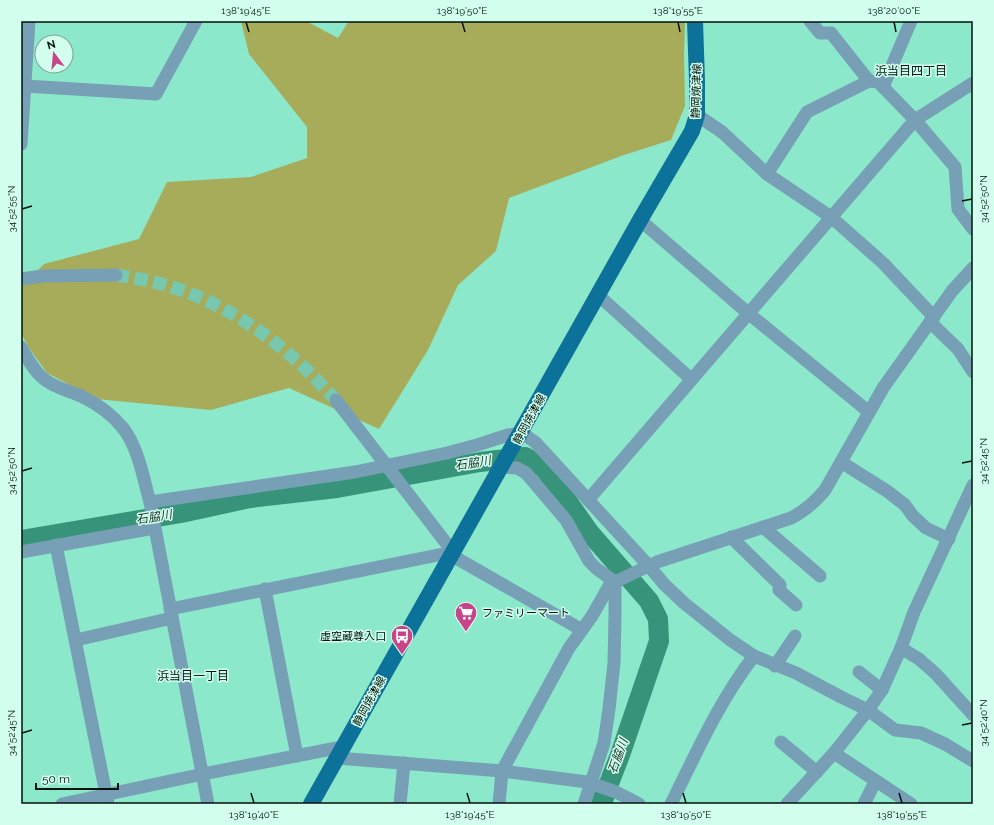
<svg xmlns="http://www.w3.org/2000/svg" width="994" height="825" viewBox="0 0 994 825" font-family="Raleway,'Noto Sans JP',sans-serif">
	<style>
		.green { fill: #a7ac5b }
		.water { fill: #37947a; stroke: #266d59 }
		.lines { fill: none; stroke-linecap: round; stroke-linejoin: round }
		.river { stroke: #37947a; stroke-width: 20 }
		.minor-tunnel { stroke: #77c8ae; stroke-width: 13; stroke-dasharray: 13 6; stroke-linecap: butt }
		.minor { stroke: #779fb5; stroke-width: 13 }
		.major { stroke: #0d7299; stroke-width: 16 }
		.ticks { fill: none; stroke: #00130c; stroke-width: 1.5 }
		.labels { text-anchor: middle; stroke-width: 3; stroke-linejoin: round; paint-order: stroke }
		.street-label { font-size: 11px; fill: #00130c; stroke: #d3ffef }
		.poi-label { font-size: 11px; fill: #00130c; stroke: #d3ffef; text-anchor: start }
		.neighbourhood-label { font-size: 12px; fill: #00130c; stroke: #d3ffef }
		.water-label { font-size: 12px; font-style: italic; fill: #1c312a; stroke: #d3ffef }
		.neatline { fill: none; stroke: #00130c; stroke-width: 1.5 }
		.ticks-label { font-size: 10px; text-anchor: middle; fill: #00130c }
	</style>
	<rect width="100%" height="100%" fill="#8ce8cb"/>
	<!-- green -->
	<polygon class="green" points="241,21 306,21 338,38 349,21 685,21 684,54 685,106 671,140 624,155 509,198 496,251 458,285 428,350 379,429 289,388 211,410 96,399 47,373 29,348 21,333 21,287 44,264 139,239 167,182 251,177 307,158 307,127 249,54"/>
	<!-- water -->
	<polygon class="water" points="596,789 614,797 612,804 592,804"/>
	<g class="lines">
		<!-- river -->
		<polyline class="river" points="21,540 181,513 250,498 337,488 480,462 525,457 544,468 589,532 649,601 658,619 659,641 620,755 601,804"/>
		<!-- minor-tunnel -->
		<path class="minor-tunnel" d="M116,275C135,278 154,281 172,287C219,302 261,329 297,361C311,373 323,387 336,400"/>
		<!-- minor -->
		<g class="minor">
			<polyline points="810,21 820,33 831,33 869,81"/>
			<polyline points="25,86 156,94 196,21"/>
			<polyline points="883,87 911,21"/>
			<polyline points="697,115 722,132 767,174 831,217 883,263 934,317"/>
			<polyline points="21,144 29,21"/>
			<polyline points="767,174 807,112 869,81 878,82 883,87 915,120 955,167 958,209 973,229"/>
			<polyline points="640,220 748,313 869,412"/>
			<polyline points="21,279 43,276 116,275"/>
			<polyline points="598,295 691,379"/>
			<polyline points="930,322 958,349 973,372"/>
			<path d="M21,347C27,358 34,371 44,379C56,389 72,391 85,398C99,405 113,416 123,428C139,449 143,478 150,502L355,472L447,453L477,445L508,435L522,433L535,442L648,565L664,584L684,603L729,639L754,656L796,673L841,697L868,710L895,730L921,733L945,744L973,761"/>
			<polyline points="841,462 887,491 905,505 913,516 926,528 949,539"/>
			<polyline points="502,467 517,468 526,473 566,520 589,561 597,569 615,582"/>
			<polyline points="588,500 915,120 973,83"/>
			<polyline points="150,502 208,804"/>
			<polyline points="763,527 820,576"/>
			<polyline points="731,537 780,585 779,590 796,605"/>
			<polyline points="56,545 108,804"/>
			<polyline points="21,552 154,528"/>
			<polyline points="451,555 582,630"/>
			<polyline points="265,589 297,756"/>
			<polyline points="170,609 453,552 336,400"/>
			<polyline points="76,640 172,618"/>
			<polyline points="901,648 919,659 936,674 973,715"/>
			<polyline points="775,666 795,636"/>
			<polyline points="859,672 882,690"/>
			<polyline points="781,742 817,772"/>
			<polyline points="834,753 911,804"/>
			<polyline points="337,758 502,771 587,782 616,792 639,804"/>
			<polyline points="62,804 203,774 342,747"/>
			<polyline points="400,804 404,763"/>
			<path d="M499,804L502,771L569,648L592,616L609,586L615,582L657,562L791,518C805,511 815,502 825,490L883,388L952,291L973,268"/>
			<polyline points="584,804 604,743 609,709 614,663 615,617 615,582"/>
			<path d="M671,804C696,754 719,701 754,656"/>
			<polyline points="787,804 834,753 868,710 882,690 901,648 914,612 973,485"/>
			<polyline points="864,804 875,782"/>
		</g>
		<!-- major -->
		<polyline class="major" points="311,804 640,220 692,131 697,115 697,81 695,21"/>
	</g>
	<!-- ticks -->
	<path class="ticks" d="M246,22L249,32M462,22L465,32M678,22L680,32M894,22L896,32M962,201L972,199M22,209L32,206M962,463L972,461M22,471L32,468M962,725L972,723M22,733L32,730M251,793L254,803M467,793L470,803M683,793L686,803M899,793L902,803"/>
	<!-- icons -->
	<defs>
		<g id="supermarket-pin" transform="scale(1.15)"><path d="M0 17L-7.5 6A9.5 9.5 0 1 1 7.5 6Z" fill="#c84489" stroke="#d3ffef"/><path d="M-6-5.5h2.5l.6 2H6L4.5 2H-2.5L-4.4-4H-6ZM-1.5 3.2a1.3 1.3 0 1 0 .1 0ZM3 3.2a1.3 1.3 0 1 0 .1 0Z" fill="#fff"/></g>
		<g id="bus-pin" transform="scale(1.15)"><path d="M0 17L-7.5 6A9.5 9.5 0 1 1 7.5 6Z" fill="#c84489" stroke="#d3ffef"/><path d="M-5-6H5V4H4V6H2V4H-2V6H-4V4H-5ZM-3.5-4V0h7V-4ZM-3.5 1.2v1.5H-2V1.2ZM2 1.2v1.5H3.5V1.2Z" fill="#fff"/></g>
	</defs>
	<g fill-rule="evenodd">
		<use href="#supermarket-pin" x="466" y="613"/>
		<use href="#bus-pin" x="402" y="636"/>
	</g>
	<g class="labels">
		<!-- street labels -->
		<g class="street-label">
			<text transform="translate(696 91) rotate(-88)" y="4">静岡焼津線</text>
			<text transform="translate(529 419) rotate(-61)" y="4">静岡焼津線</text>
			<text transform="translate(369 701) rotate(-61)" y="4">静岡焼津線</text>
		</g>
		<!-- poi labels -->
		<g class="poi-label">
			<text x="482" y="617">ファミリーマート</text>
			<text x="386" y="640" text-anchor="end">虚空蔵尊入口</text>
		</g>
		<!-- neighbourhood labels -->
		<g class="neighbourhood-label">
			<text x="911" y="75">浜当目四丁目</text>
			<text x="193" y="680">浜当目一丁目</text>
		</g>
		<!-- water labels -->
		<g class="water-label">
			<text transform="translate(473 463) rotate(-9)" y="4">石脇川</text>
			<text transform="translate(154 517) rotate(-9)" y="4">石脇川</text>
			<text transform="translate(618 756) rotate(-70)" y="4">石脇川</text>
		</g>
	</g>
	<!-- border -->
	<rect width="994" height="825" fill="none" stroke="#d3ffef" stroke-width="44"/>
	<!-- north arrow -->
	<g transform="translate(54 54) rotate(344)"><circle r="19" fill="#d3ffef" stroke="#7fa194"/>
	<path d="M0-3L7 15L0 10L-7 15Z" fill="#c84489"/>
	<text y="-6" font-size="11" font-weight="bold" text-anchor="middle" fill="#00130c">N</text>
	</g>
	<!-- scale -->
	<path d="M36 783v6h82v-6" fill="none" stroke="#00130c" stroke-width="2"/>
	<text x="42" y="783" font-size="12" fill="#00130c" stroke="#d3ffef" stroke-width="3" paint-order="stroke">50 m</text>
	<rect x="22" y="22" width="950" height="781" class="neatline"/>
	<g class="ticks-label">
		<text x="246" y="14">138°19'45"E</text>
		<text x="462" y="14">138°19'50"E</text>
		<text x="678" y="14">138°19'55"E</text>
		<text x="894" y="14">138°20'00"E</text>
		<text transform="translate(983 199) rotate(-90)" y="4">34°52'50"N</text>
		<text transform="translate(11 209) rotate(-90)" y="4">34°52'55"N</text>
		<text transform="translate(983 461) rotate(-90)" y="4">34°52'45"N</text>
		<text transform="translate(11 471) rotate(-90)" y="4">34°52'50"N</text>
		<text transform="translate(983 723) rotate(-90)" y="4">34°52'40"N</text>
		<text transform="translate(11 733) rotate(-90)" y="4">34°52'45"N</text>
		<text x="254" y="818">138°19'40"E</text>
		<text x="470" y="818">138°19'45"E</text>
		<text x="686" y="818">138°19'50"E</text>
		<text x="902" y="818">138°19'55"E</text>
	</g>
</svg>
